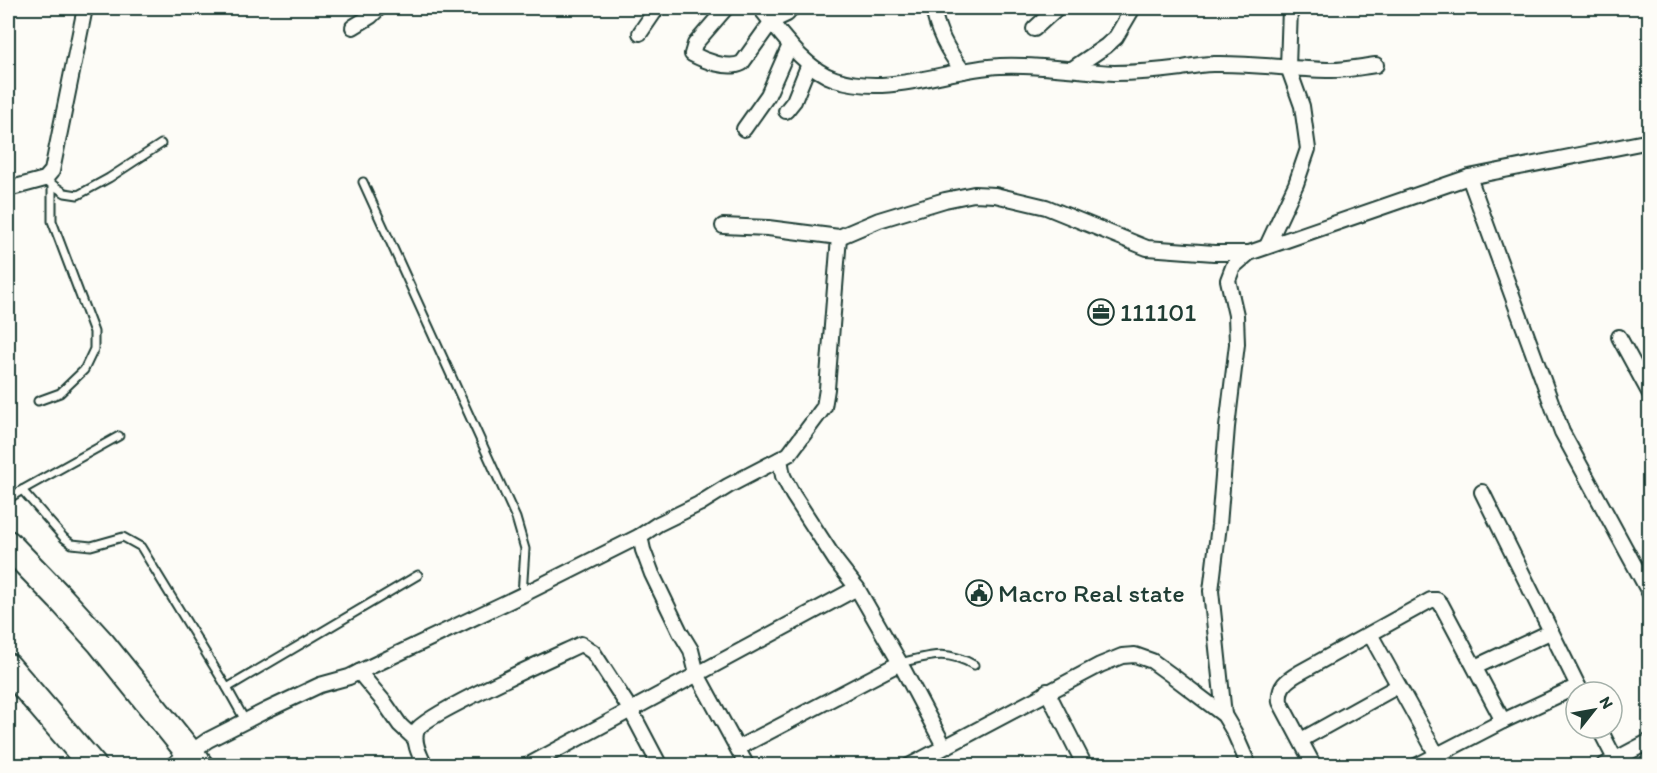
<svg xmlns="http://www.w3.org/2000/svg" width="1657" height="773" viewBox="0 0 1657 773" font-family="Itim,sans-serif">
	<style>
		.lines { fill: none; stroke-linecap: round; stroke-linejoin: round }
		.lane-casing { stroke: #1f3d34; stroke-width: 11 }
		.street-casing { stroke: #1f3d34; stroke-width: 18 }
		.highway-casing { stroke: #1f3d34; stroke-width: 30 }
		.lane { stroke: #fdfcf7; stroke-width: 7 }
		.street { stroke: #fdfcf7; stroke-width: 14 }
		.highway { stroke: #fdfcf7; stroke-width: 26 }
		.labels { text-anchor: middle; stroke-width: 4.5; stroke-linejoin: round; paint-order: stroke }
		.poi-label { font-size: 26px; fill: #1f3d34; stroke: #fdfcf7; text-anchor: start }
	</style>
	<rect width="100%" height="100%" fill="#fdfcf7"/>
	<filter id="ink" filterUnits="userSpaceOnUse"><feTurbulence type="fractalNoise" baseFrequency=".0167" numOctaves="2"/><feDisplacementMap in="SourceGraphic" scale="12" xChannelSelector="R" yChannelSelector="G"/><feConvolveMatrix kernelMatrix="1 2 1 2 8 2 1 2 1" color-interpolation-filters="sRGB"/></filter>
	<g filter="url(#ink)">
		<g class="lines">
			<!-- lane casing -->
			<g class="lane-casing">
				<g id="lane">
					<polyline points="363,182 516,518 525,549 522,595"/>
					<polyline points="50,183 65,193 78,195 109,178 161,144"/>
					<polyline points="38,401 60,393 84,370 94,349 94,332 52,221 52,184"/>
					<polyline points="22,490 119,436"/>
					<polyline points="8,499 22,490 64,538 72,544 91,546 123,537 141,547 227,688 418,575"/>
					<path d="M900,663C930,656 945,649 974,665"/>
					<polyline points="227,688 246,722"/>
				</g>
			</g>
			<!-- street casing -->
			<g class="street-casing">
				<g id="street">
					<path d="M726,8L695,44L692,54C705,61 729,70 742,63L772,21L787,14L792,8"/>
					<path d="M760,8C780,32 804,69 835,79C891,97 944,69 1000,66C1038,64 1076,71 1114,73C1136,73 1159,71 1182,68C1192,66 1203,64 1213,64C1251,63 1289,69 1327,70C1343,71 1360,67 1376,65"/>
					<path d="M933,8C937,32 948,52 963,71"/>
					<polyline points="353,27 371,16 379,8"/>
					<polyline points="1034,29 1057,8"/>
					<polyline points="640,33 657,8"/>
					<polyline points="1072,69 1106,46 1116,37 1133,8"/>
					<polyline points="786,111 794,101 809,64"/>
					<polyline points="744,129 768,95 790,45"/>
					<polyline points="1469,177 1562,432 1650,594"/>
					<polyline points="8,189 45,179 52,171 85,8"/>
					<polyline points="723,226 768,228 839,237 879,220 945,200 974,194 995,195 1046,207 1147,248 1214,253 1249,253"/>
					<polyline points="839,237 827,389 824,407 789,454 780,459 783,476 793,495 836,561 857,588 900,663 944,746"/>
					<polyline points="1267,246 1296,184 1308,149 1302,106 1288,67 1290,8"/>
					<polyline points="1619,337 1650,394"/>
					<polyline points="1482,492 1581,692"/>
					<polyline points="640,536 643,550 652,574 680,632 691,650 697,674 747,766"/>
					<polyline points="1370,634 1437,755"/>
					<polyline points="1475,667 1550,632"/>
					<polyline points="359,672 522,595 640,536 658,524 699,504 728,486 780,459"/>
					<polyline points="1047,691 1085,766"/>
					<polyline points="1224,715 1211,591 1219,525 1227,427 1237,344 1236,315 1228,280 1233,267 1249,253 1469,177 1650,141"/>
					<polyline points="1599,728 1615,759"/>
					<polyline points="1301,740 1398,686"/>
					<polyline points="738,748 900,663"/>
					<polyline points="171,766 208,740 267,710 320,685 349,677 359,672 384,702 400,725 415,739"/>
					<path d="M425,766C420,756 412,741 417,730C424,715 558,655 581,644L593,652L630,709L660,766"/>
					<polyline points="527,766 857,588"/>
					<polyline points="909,766 1100,665 1122,656 1135,655 1152,661 1174,677 1224,715 1234,732 1249,766"/>
					<path d="M1314,766L1280,702C1278,686 1287,680 1299,673L1431,600H1437L1441,604L1503,721"/>
					<polyline points="1416,766 1503,721 1578,686"/>
					<polyline points="1603,766 1650,741"/>
				</g>
			</g>
			<!-- highway casing -->
			<g class="highway-casing">
				<g id="highway">
					<polyline points="8,544 60,598 101,643 200,766"/>
					<polyline points="8,667 93,766"/>
				</g>
			</g>
			<!-- lane -->
			<use href="#lane" class="lane"/>
			<!-- street -->
			<use href="#street" class="street"/>
			<!-- highway -->
			<use href="#highway" class="highway"/>
		</g>
	</g>
	<!-- icons -->
	<defs>
		<g id="office-ring" transform="scale(1.35)"><circle r="9.5" fill="#fdfcf7" stroke="#1f3d34" stroke-width="1.5"/><path d="M-6-3h4V-5.5h4V-3h4V5H-6ZM-1-4.5V-3h2v-1.5ZM-6 0V1H6V0Z" fill="#1f3d34"/></g>
		<g id="civic-ring" transform="scale(1.35)"><circle r="9.5" fill="#fdfcf7" stroke="#1f3d34" stroke-width="1.5"/><path d="M-.6-6.5H3V-4.5H.6V-3L4-1V1h2V6H-6V1h2V-1L-.6-3ZM-1.2 2.5V6h2.4V2.5Z" fill="#1f3d34"/></g>
	</defs>
	<g fill-rule="evenodd">
		<use href="#office-ring" x="1101" y="312"/>
		<use href="#civic-ring" x="979" y="593"/>
	</g>
	<g class="labels">
		<!-- poi labels -->
		<g class="poi-label">
			<text x="1120" y="321">111101</text>
			<text x="998" y="602">Macro Real state</text>
		</g>
	</g>
	<!-- margin -->
	<rect width="1657" height="773" fill="none" stroke="#fdfcf7" stroke-width="30"/>
	<rect x="15" y="15" width="1627" height="743" fill="none" stroke="#1f3d34" stroke-width="2" filter="url(#ink)"/>
	<!-- north arrow -->
	<g transform="translate(1594 710) rotate(59)"><circle r="28" fill="#fdfcf7" stroke="#a4b0a9" stroke-width="1.5"/>
	<path d="M0-4.5L10 22L0 15L-10 22Z" fill="#1f3d34"/>
	<text y="-9" font-size="16" font-weight="bold" text-anchor="middle" fill="#1f3d34">N</text>
	</g>
</svg>
